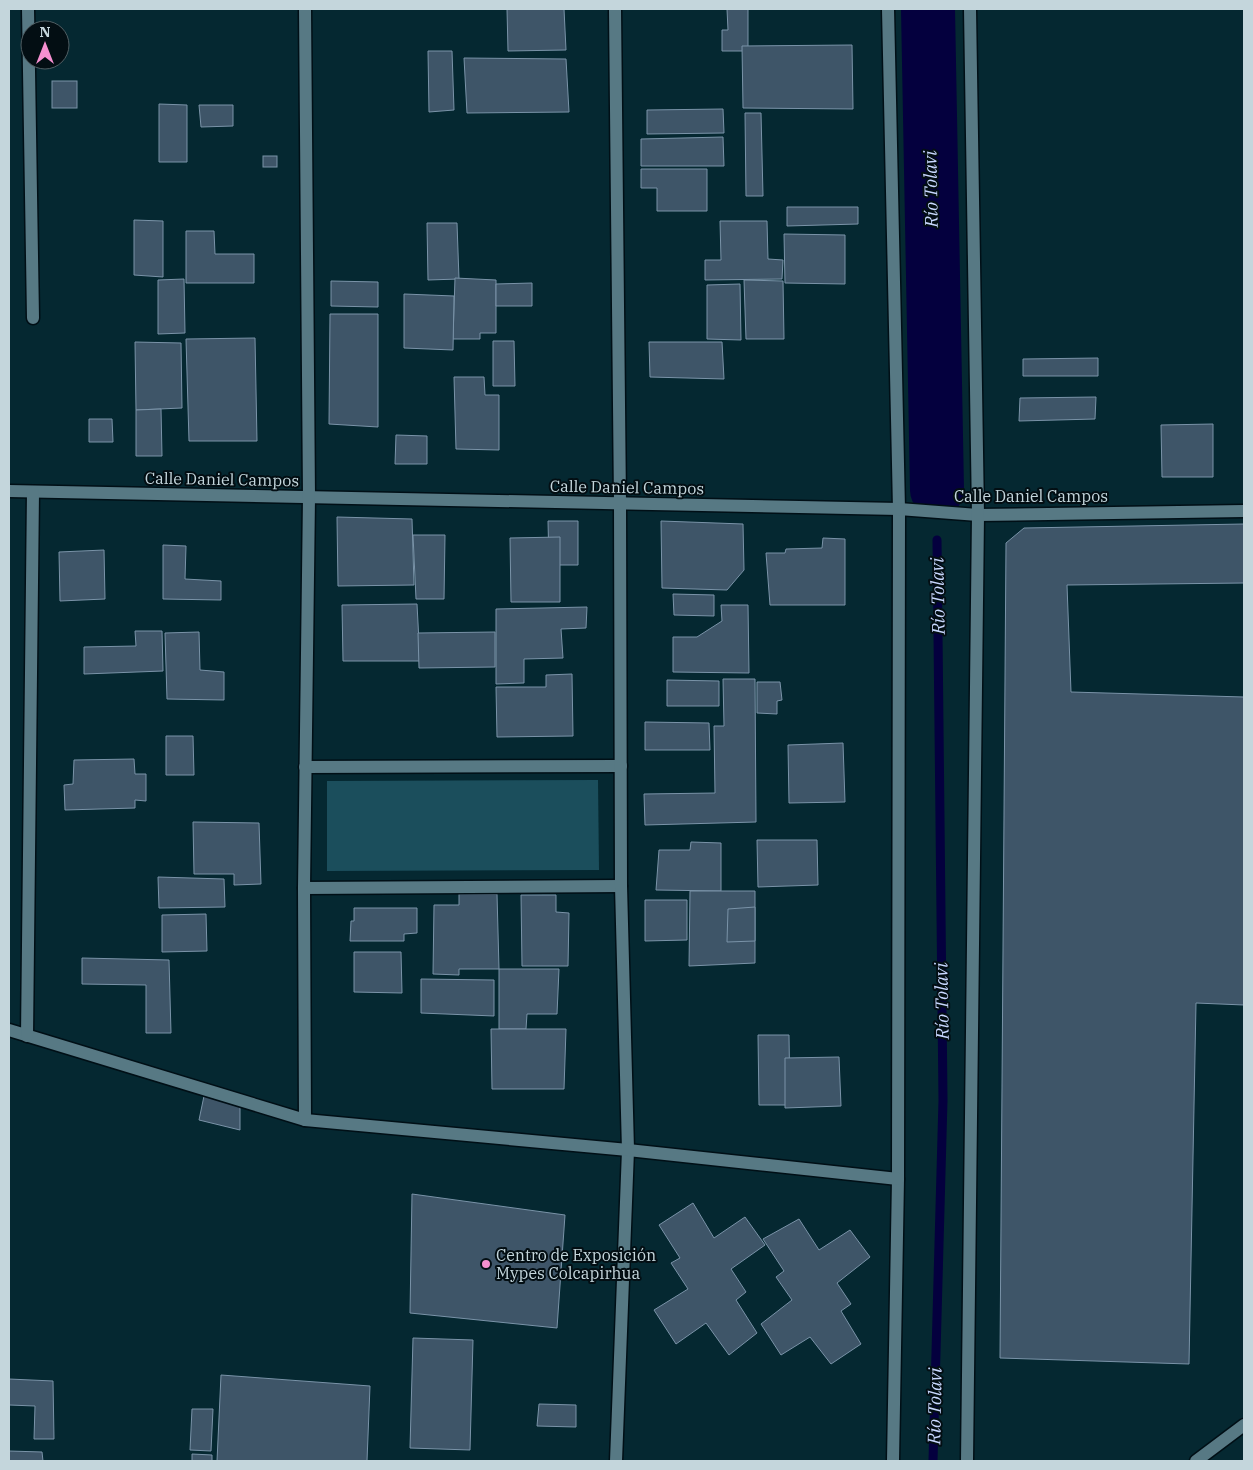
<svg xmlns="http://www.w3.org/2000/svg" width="1253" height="1470" viewBox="0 0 1253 1470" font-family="'IBM Plex Serif',serif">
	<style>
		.green { fill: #1b4e5c }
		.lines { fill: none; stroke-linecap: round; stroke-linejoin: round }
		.stream { stroke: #04003e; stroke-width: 9 }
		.river { stroke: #04003e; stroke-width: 54 }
		.building { fill: #3e5568; stroke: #7a93a8 }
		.service-casing { stroke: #000f16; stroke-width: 15 }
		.minor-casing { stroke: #000f16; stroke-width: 15 }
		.service { stroke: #577984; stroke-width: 12 }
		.minor { stroke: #577984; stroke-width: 12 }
		.poi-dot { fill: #f690d0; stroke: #030e13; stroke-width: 2 }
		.labels { text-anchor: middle; stroke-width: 4; stroke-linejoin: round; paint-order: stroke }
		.street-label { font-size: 16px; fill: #c4d6dc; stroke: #030e13 }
		.poi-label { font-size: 16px; fill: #c4d6dc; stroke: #030e13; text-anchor: start }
		.water-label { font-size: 18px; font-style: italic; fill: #c8d7fe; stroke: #030e13 }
	</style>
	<rect width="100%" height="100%" fill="#052831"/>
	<!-- green -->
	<polygon class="green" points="598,780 599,870 327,871 327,781"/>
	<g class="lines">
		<!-- stream -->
		<polyline class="stream" points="933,1461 943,1100 937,540"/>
		<!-- river -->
		<polyline class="river" points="928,9 937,490"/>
	</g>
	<!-- building -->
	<g class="building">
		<polygon points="507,9 564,9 566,50 508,51"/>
		<polygon points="727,9 748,9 748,51 722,51 722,30 728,30"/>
		<polygon points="852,45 853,109 743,108 742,46"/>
		<polygon points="428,51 452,51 454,110 429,112"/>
		<polygon points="464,58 566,59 569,112 467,113"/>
		<rect x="52" y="81" width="25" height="27"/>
		<polygon points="159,104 187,105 187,162 159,162"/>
		<polygon points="199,105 233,105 233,126 201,127"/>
		<polygon points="723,109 724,133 647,134 647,110"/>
		<polygon points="745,113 761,113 763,196 746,196"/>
		<polygon points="723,137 724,166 641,166 641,139"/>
		<rect x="263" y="156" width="14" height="11"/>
		<polygon points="641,169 707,169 707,211 657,211 657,188 641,188"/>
		<polygon points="787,207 858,207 858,224 787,226"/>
		<polygon points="134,220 163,221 163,277 134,275"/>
		<polygon points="720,221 767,221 768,259 783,260 782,279 705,280 705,260 721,260"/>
		<polygon points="427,223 457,223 459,279 428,280"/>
		<polygon points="186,231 214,231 215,254 254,254 254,283 186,283"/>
		<polygon points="784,234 845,235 845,284 785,283"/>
		<polygon points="455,278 496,280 496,333 480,333 480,339 453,339"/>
		<polygon points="184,279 185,333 158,334 158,280"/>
		<polygon points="744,280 783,281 784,339 746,339"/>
		<polygon points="331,281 378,282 378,307 331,306"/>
		<polygon points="532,283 532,306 496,306 496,284"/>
		<polygon points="740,284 741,340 707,339 707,285"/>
		<polygon points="404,294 454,296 453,350 404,348"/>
		<polygon points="330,314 378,314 378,427 329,424"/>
		<polygon points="255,338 257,441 189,441 186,339"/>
		<polygon points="493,341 514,341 515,386 493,386"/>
		<polygon points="135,342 181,343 182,408 136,410"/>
		<polygon points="649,342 722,342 724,379 650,377"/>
		<polygon points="1098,358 1098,376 1023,376 1023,359"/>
		<polygon points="454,377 484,377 485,395 499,395 499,450 456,449"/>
		<polygon points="1096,397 1095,419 1019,421 1020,398"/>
		<polygon points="161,409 162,456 136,456 136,410"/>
		<polygon points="89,419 112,419 113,442 89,442"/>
		<polygon points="1213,424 1213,477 1162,477 1161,425"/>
		<polygon points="396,435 427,436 427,464 395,464"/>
		<polygon points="337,517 412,519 414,585 338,586"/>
		<polygon points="548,521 578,521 578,565 549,565"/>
		<polygon points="661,521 743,524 744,570 727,590 662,588"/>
		<polygon points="1244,524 1244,583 1067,585 1071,692 1244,697 1244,1005 1196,1003 1189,1364 1000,1358 1006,543 1024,528"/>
		<polygon points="413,535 445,535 444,599 416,599"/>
		<polygon points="560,537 560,602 511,602 510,538"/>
		<polygon points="823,538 845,539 845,605 770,605 766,553 785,553 786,549 822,548"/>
		<polygon points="163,545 186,546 185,579 221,581 221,600 163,599"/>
		<polygon points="104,550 105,599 60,601 59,552"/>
		<polygon points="673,594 714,595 714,616 674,615"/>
		<polygon points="417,604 420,661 343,661 342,605"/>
		<polygon points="721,605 748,605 749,673 673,672 673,637 697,637 722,621"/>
		<polygon points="587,607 586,628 561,629 563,658 524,659 524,683 496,684 496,609"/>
		<polygon points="135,631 162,631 163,671 84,674 84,647 136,646"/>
		<polygon points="199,632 200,670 224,672 224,700 167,699 165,633"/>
		<polygon points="495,632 495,667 419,668 418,633"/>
		<polygon points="572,674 573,736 497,737 496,687 546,687 546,675"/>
		<polygon points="723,679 755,679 756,822 645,825 644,794 715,793 714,726 724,726"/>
		<polygon points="667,680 719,681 719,706 667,706"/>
		<polygon points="757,682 780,682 782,700 777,701 777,714 757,713"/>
		<polygon points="645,722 709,723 710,750 645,750"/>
		<polygon points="166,736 193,736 194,775 166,775"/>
		<polygon points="843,743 845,802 789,803 788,745"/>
		<polygon points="134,759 135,774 146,774 146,801 135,800 135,808 65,810 64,785 73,784 74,760"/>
		<polygon points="193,822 259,823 261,884 234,885 234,874 194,874"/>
		<polygon points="757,840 817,840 818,885 758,887"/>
		<polygon points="691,842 721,843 721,891 656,890 659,850 690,850"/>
		<polygon points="158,877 224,879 225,907 159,908"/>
		<polygon points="690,891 755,891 755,963 689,966"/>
		<polygon points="459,894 497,894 499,969 459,969 459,975 433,974 434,905 459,905"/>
		<polygon points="521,895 556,895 556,912 569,913 568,966 522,966"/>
		<polygon points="645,900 687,900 687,940 645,941"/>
		<polygon points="755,907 755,941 727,942 728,909"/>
		<polygon points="354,908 417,908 417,933 404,934 404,941 350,941 351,921 354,921"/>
		<polygon points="206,914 207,951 162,952 162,915"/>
		<polygon points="354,952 401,952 402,993 354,992"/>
		<polygon points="82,958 169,960 171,1033 146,1033 146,985 82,984"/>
		<polygon points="499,969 559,969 557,1014 527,1014 526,1029 499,1029"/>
		<polygon points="421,979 494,980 494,1016 421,1013"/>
		<polygon points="491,1029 566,1029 564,1089 492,1089"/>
		<polygon points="758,1035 789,1035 790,1105 759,1105"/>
		<polygon points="839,1057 841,1106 785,1108 785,1058"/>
		<polygon points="204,1096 240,1105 240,1130 199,1120"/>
		<polygon points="412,1194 565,1215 557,1328 410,1313"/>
		<polygon points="693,1203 714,1238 745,1217 765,1245 731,1269 746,1292 736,1300 757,1333 729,1355 706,1323 676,1344 654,1310 688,1289 671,1263 680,1258 659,1225"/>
		<polygon points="799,1219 819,1250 850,1230 870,1257 837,1283 851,1304 841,1311 861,1344 831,1364 810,1337 781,1355 761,1324 792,1300 776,1277 784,1271 763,1239"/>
		<polygon points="413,1338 473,1340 470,1450 410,1448"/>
		<polygon points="221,1375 370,1386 367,1461 217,1461"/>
		<polygon points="9,1379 53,1381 54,1439 34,1439 35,1406 9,1405"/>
		<polygon points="539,1404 576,1405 576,1427 537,1426"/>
		<polygon points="192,1409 213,1409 211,1451 190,1450"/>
		<polygon points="9,1451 42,1452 43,1461 9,1461"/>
		<polygon points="192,1454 212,1455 212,1461 192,1461"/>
	</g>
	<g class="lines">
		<!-- service casing -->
		<g class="service-casing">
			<g id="service">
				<polyline points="305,767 621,766"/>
				<polyline points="304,888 621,886"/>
			</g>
		</g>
		<!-- minor casing -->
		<g class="minor-casing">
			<g id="minor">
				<polyline points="28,9 33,318"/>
				<polyline points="615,9 620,503 621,886 628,1150 616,1461"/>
				<polyline points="888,9 899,509 898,1179 893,1461"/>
				<polyline points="9,491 899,509 978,515 1244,511"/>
				<polyline points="9,1030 305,1120 628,1150 898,1179"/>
				<polyline points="27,1036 33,492"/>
				<polyline points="305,1120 304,888 309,497 305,9"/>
				<polyline points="967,1461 978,515 970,9"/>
				<polyline points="1196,1461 1244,1425"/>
			</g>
		</g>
		<!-- service -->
		<use href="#service" class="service"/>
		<!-- minor -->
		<use href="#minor" class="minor"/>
	</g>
	<!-- markers -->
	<circle class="poi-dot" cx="486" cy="1264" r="5"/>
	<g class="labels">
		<!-- street labels -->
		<g class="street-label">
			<text transform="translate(222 479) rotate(1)" y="6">Calle Daniel Campos</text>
			<text transform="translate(627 487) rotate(1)" y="6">Calle Daniel Campos</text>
			<text x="1031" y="502">Calle Daniel Campos</text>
		</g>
		<!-- poi labels -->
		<g class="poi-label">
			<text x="496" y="1261">Centro de Exposición<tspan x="496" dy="18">Mypes Colcapirhua</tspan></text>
		</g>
		<!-- water labels -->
		<g class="water-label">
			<text transform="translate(931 189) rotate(-91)" y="6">Río Tolavi</text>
			<text transform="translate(938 596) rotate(-91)" y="6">Río Tolavi</text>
			<text transform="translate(942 1001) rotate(-91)" y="6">Río Tolavi</text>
			<text transform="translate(935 1406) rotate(-89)" y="6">Río Tolavi</text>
		</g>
	</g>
	<!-- border -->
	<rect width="1253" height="1470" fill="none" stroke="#c4d6dc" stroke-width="20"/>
	<!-- north arrow -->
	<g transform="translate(45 45)"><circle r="24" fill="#030e13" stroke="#505e63"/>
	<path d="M0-4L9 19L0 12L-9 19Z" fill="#f690d0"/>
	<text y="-8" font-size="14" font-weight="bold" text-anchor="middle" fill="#c4d6dc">N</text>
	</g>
</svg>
